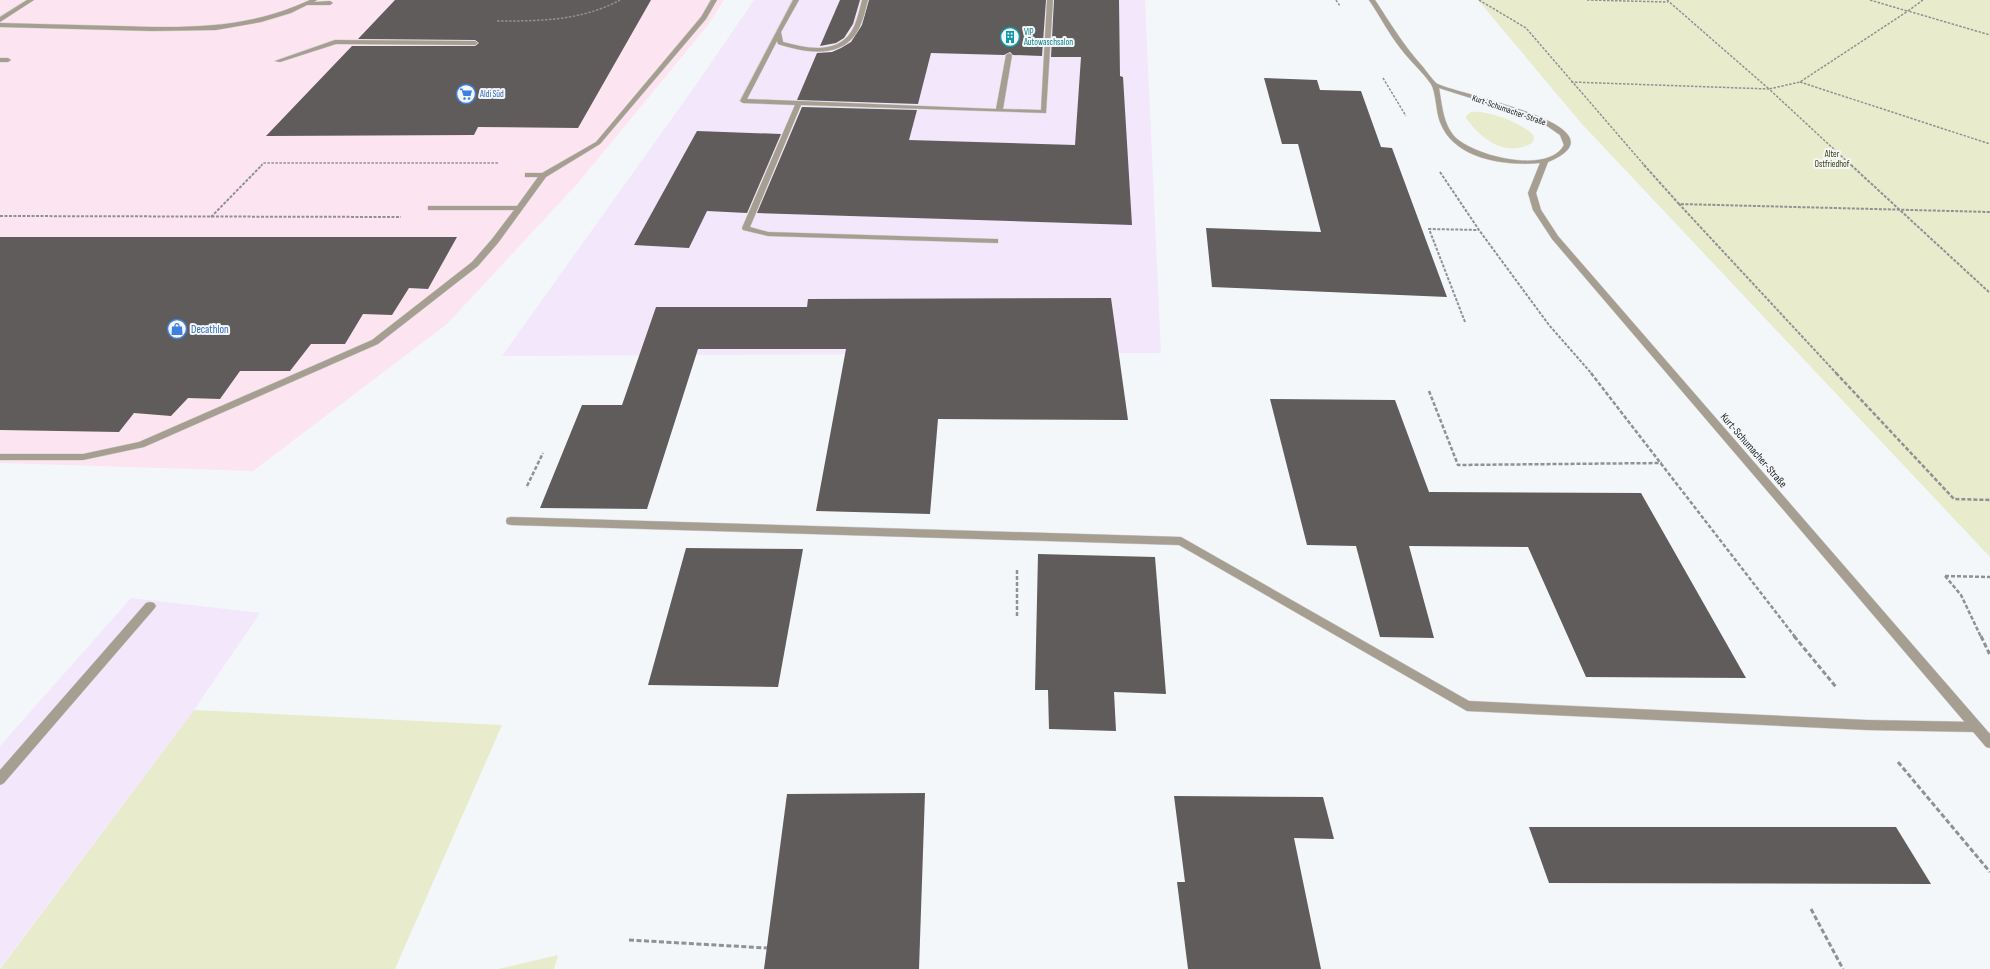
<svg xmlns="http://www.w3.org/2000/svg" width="1990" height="969" viewBox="0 0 1990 969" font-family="'Sofia Sans Condensed',sans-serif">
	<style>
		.commercial { fill: #fce5f0 }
		.industrial { fill: #f3e7fb }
		.green { fill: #e8ebcc }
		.building { fill: #605c5b }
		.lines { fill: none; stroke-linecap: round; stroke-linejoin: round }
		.service-casing { stroke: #d1d4d5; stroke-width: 1 }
		.minor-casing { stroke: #d1d4d5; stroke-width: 1 }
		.path-far3 { stroke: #8f9193; stroke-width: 1.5; stroke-dasharray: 2.5 1.5; stroke-linecap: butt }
		.path-far2 { stroke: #8f9193; stroke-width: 2; stroke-dasharray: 3 1.5; stroke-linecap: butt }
		.path-far1 { stroke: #8f9193; stroke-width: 2.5; stroke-dasharray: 4 2; stroke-linecap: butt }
		.path { stroke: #8f9193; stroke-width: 3; stroke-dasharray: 5 2.5; stroke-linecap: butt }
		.service { fill: #a79e92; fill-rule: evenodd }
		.minor { fill: #a79e92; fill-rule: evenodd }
		.labels { text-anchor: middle; stroke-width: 4; stroke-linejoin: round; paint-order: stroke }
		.far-culture-label { font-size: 9px; fill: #0d838f; stroke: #f4f7f9; text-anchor: start }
		.far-shop-label { font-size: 9px; fill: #366cbe; stroke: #f4f7f9; text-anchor: start }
		.far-street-label { font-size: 9px; fill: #191a1b; stroke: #f4f7f9 }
		.far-park-label { font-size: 9px; fill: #393a00; stroke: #f4f7f9 }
		.shop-label { font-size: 11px; fill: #366cbe; stroke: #f4f7f9; text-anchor: start }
		.street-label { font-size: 11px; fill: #191a1b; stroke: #f4f7f9 }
	</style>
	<rect width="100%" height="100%" fill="#f4f7f9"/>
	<!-- commercial -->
	<polygon class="commercial" points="0,0 724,0 708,25 578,183 447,324 253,471 0,463"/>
	<!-- industrial -->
	<g class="industrial">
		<polygon points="754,0 1145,0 1161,353 502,356 700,79"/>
		<polygon points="131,598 260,613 194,710 0,968 0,746"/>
	</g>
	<!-- green -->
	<g class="green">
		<polygon points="1478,0 1990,0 1990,557 1581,123"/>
		<path d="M1471,112C1488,110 1522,123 1533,135L1534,139L1532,143C1505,158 1481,139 1466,118V116Z"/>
		<polygon points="194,710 502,725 395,969 0,969"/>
		<polygon points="558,955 554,969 498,969"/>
	</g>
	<!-- building -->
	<g class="building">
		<polygon points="395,0 651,0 578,128 478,127 474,135 266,136 352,46 475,46 479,43 475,40 358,39"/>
		<polygon points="840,0 860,0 853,24 844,38 836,43 820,46"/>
		<polygon points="869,0 1046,0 1042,56 1013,55 1010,52 1004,55 931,53 918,104 797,100 817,53 832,52 841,48 851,42 862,25"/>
		<polygon points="1054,0 1119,0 1120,76 1123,77 1132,225 757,213 802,107 917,110 909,140 1075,145 1081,57 1051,57"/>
		<polygon points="1264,78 1317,80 1320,90 1361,91 1381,147 1392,148 1447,297 1212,287 1206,228 1321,232 1298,144 1282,144"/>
		<polygon points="697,131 781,134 747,213 707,211 689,248 634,245"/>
		<polygon points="0,237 457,237 428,289 409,288 392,315 363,314 345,344 311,344 290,371 240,371 220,399 188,398 171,416 134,413 119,432 0,430"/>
		<polygon points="1111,298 1128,420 938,419 930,514 816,511 846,349 698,349 647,509 540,508 582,405 622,405 656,307 807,307 808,299"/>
		<polygon points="1270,399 1395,400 1429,492 1641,493 1746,678 1586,677 1528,547 1409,546 1434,638 1380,637 1356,546 1307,545"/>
		<polygon points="686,548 803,549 778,687 648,685"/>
		<polygon points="1038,554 1155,557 1166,694 1114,692 1116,731 1049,729 1048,690 1035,690"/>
		<polygon points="925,793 919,969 764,969 787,794"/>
		<polygon points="1174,796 1323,797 1334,839 1294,838 1321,969 1188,969 1177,882 1185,882"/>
		<polygon points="1529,827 1896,827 1931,884 1549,883"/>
	</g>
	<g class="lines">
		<!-- service casing -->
		<g class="service-casing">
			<g id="service">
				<path d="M310,0H317L314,2L330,1L333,3L330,5H307L291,13L261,22L216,30L152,31L0,27V23C39,24 77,25 116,26C185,28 246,30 310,0Z"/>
				<polygon points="711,0 717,0 706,19 600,144 546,177 498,243 478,266 378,344 144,447 83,460 0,460 0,454 83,454 139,442 372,340 472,262 492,239 514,210 428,210 428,206 517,206 538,177 525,177 525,173 542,173 596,142 701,17"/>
				<path d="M793,0H799L781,32L783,42C805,48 836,55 851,32C857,23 859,11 862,0H868C865,11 863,22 857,32C840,60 803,52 778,44L777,41L747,99L996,109L1006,55L1009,53L1012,55L1003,109L1041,110L1047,0H1053L1046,113L801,105L750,227L768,232L995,239H998V243L768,236L743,230L742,228L795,105L743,103L740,101Z"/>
				<polygon points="335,40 475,41 478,43 475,45 336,44 280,62 275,61"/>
				<polygon points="0,58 8,58 11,60 8,62 0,62"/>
				<polygon points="511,517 1181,537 1469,701 1867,720 1976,722 1980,723 1982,727 1980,731 1976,732 1867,730 1467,711 1179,545 511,525 507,524 506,521 507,518"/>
				<polygon points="150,602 154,603 156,606 154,609 4,783 0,785 0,770 146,603"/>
			</g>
		</g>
		<!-- minor casing -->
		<g class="minor-casing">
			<g id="minor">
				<polygon points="27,0 34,0 0,22 0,17"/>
				<path d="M1369,0H1375C1390,23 1404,46 1423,67C1427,72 1431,78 1436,83C1449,93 1634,126 1548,162L1536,193L1541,210L1558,236L1990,734V748L1986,747L1552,239L1533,210L1528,193L1540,163C1506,166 1454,160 1440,122C1436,112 1436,92 1431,84C1422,71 1410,61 1401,49C1389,34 1380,16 1369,0ZM1439,88L1537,119L1560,135L1564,145C1548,175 1474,156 1455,137C1443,124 1442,105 1439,88Z"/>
			</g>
		</g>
		<!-- path-far3 -->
		<g class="path-far3">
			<polyline points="1336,0 1340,6"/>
			<polyline points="1479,0 1526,28 1645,166"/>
			<polyline points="1587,0 1668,2"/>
			<polyline points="1667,0 1769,89 1800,82 1908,11"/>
			<polyline points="1870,0 1907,11"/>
			<polyline points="1923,0 1908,11 1990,35"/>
			<path d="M497,21C540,21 581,21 620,0"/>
			<polyline points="1383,78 1406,116"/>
			<polyline points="1571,82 1769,89 1852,166"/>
			<polyline points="1800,82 1990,144"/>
			<polyline points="261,166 263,163 499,163"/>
		</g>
		<!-- path-far2 -->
		<g class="path-far2">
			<polyline points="1644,165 1679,204"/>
			<polyline points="1851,165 1990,293"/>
			<polyline points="1440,172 1479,230 1549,325 1592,374"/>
			<polyline points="0,216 401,217"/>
			<polyline points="211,217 262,165"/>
			<polyline points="1465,322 1429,229 1479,230"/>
			<polyline points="1837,374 1679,204 1990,212"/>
		</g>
		<!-- path-far1 -->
		<g class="path-far1">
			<polyline points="1591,373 1795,637"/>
			<polyline points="1836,373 1954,499 1990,500"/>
			<polyline points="1429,391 1458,465 1662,463"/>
			<polyline points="527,486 543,453"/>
			<polyline points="1017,570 1017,617"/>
			<polyline points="1945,576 1961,595 1981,637"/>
			<polyline points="1945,576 1990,577"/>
		</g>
		<!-- path -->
		<g class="path">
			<polyline points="1794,636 1836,687"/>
			<polyline points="1981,636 1990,655"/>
			<polyline points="1898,762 1990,872"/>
			<polyline points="1811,909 1843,969"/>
			<polyline points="629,940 767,948"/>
		</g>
		<!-- service -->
		<use href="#service" class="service"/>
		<!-- minor -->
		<use href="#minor" class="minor"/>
	</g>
	<!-- icons -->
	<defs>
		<g id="building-ring" transform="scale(1)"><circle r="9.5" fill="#f4f7f9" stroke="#0f9aa8" stroke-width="1.5"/><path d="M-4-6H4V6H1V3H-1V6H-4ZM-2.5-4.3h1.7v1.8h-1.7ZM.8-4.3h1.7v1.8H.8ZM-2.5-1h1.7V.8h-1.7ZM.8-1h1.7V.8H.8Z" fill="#0f9aa8"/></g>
		<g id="supermarket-ring" transform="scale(1)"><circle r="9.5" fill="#f4f7f9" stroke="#3f7fe0" stroke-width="1.5"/><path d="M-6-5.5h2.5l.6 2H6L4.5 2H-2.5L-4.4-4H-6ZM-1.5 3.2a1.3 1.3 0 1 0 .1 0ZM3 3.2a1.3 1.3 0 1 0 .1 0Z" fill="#3f7fe0"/></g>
		<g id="shop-ring" transform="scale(1)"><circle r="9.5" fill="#f4f7f9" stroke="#3f7fe0" stroke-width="1.5"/><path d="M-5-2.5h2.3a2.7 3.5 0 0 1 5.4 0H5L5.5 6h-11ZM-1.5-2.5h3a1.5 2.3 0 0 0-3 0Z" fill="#3f7fe0"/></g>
	</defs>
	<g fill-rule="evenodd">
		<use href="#building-ring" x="1010" y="37"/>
		<use href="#supermarket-ring" x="466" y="94"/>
		<use href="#shop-ring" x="177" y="329"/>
	</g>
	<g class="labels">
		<!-- far-culture labels -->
		<g class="far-culture-label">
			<text x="1024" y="35">VIP<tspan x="1024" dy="10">Autowaschsalon</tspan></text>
		</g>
		<!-- far-shop labels -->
		<g class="far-shop-label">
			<text x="480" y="97">Aldi Süd</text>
		</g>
		<!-- far-street labels -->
		<g class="far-street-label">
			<text transform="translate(1509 110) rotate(19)" y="3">Kurt-Schumacher-Straße</text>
		</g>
		<!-- far-park labels -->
		<g class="far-park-label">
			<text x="1832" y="157">Alter<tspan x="1832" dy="10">Ostfriedhof</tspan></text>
		</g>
		<!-- shop labels -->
		<g class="shop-label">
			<text x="191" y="333">Decathlon</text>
		</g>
		<!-- street labels -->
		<g class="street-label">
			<text transform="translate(1754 450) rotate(49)" y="4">Kurt-Schumacher-Straße</text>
		</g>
	</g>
</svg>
